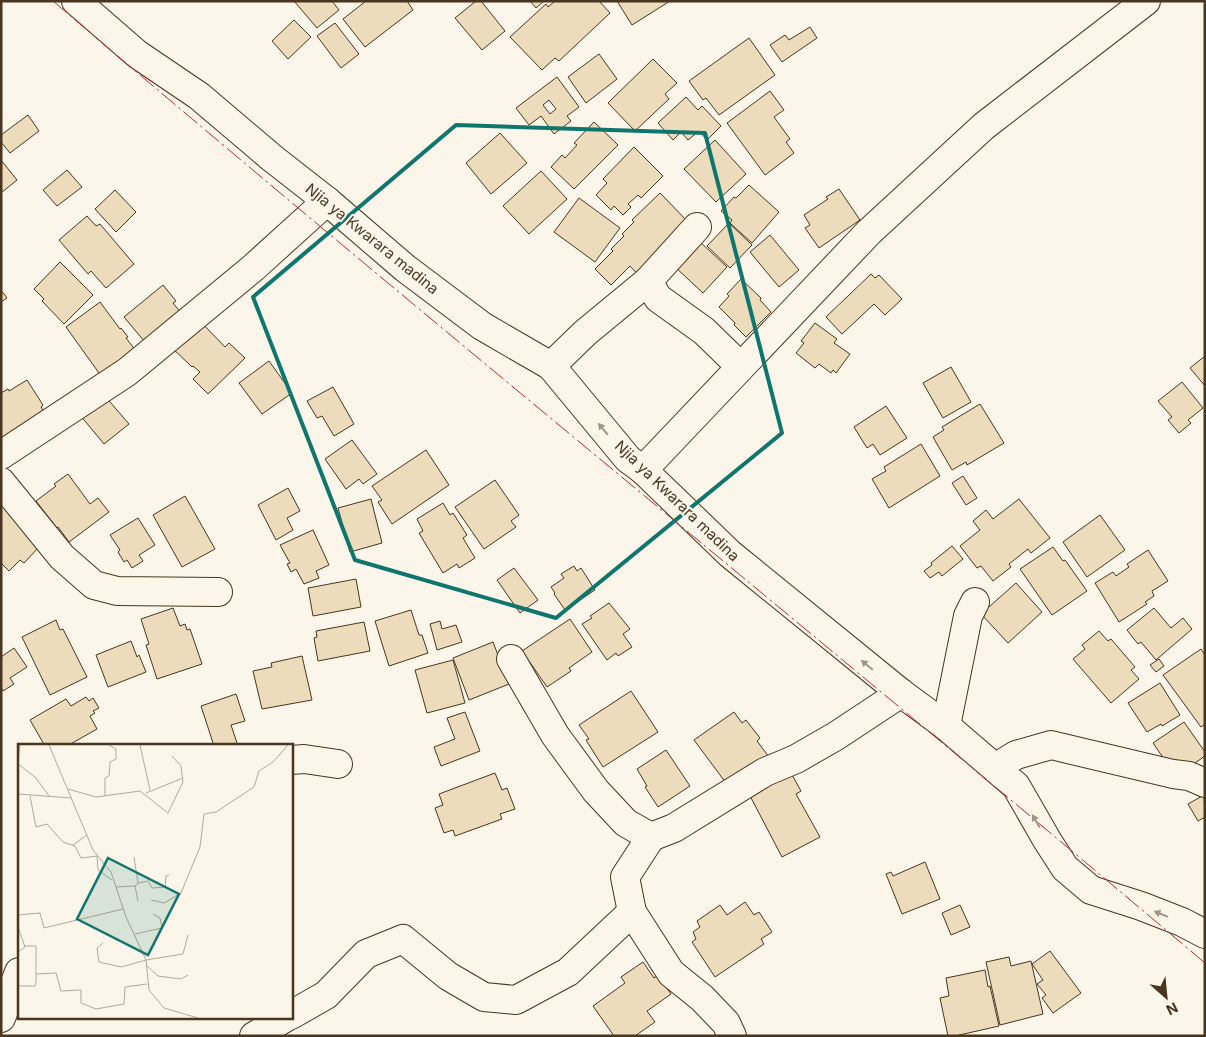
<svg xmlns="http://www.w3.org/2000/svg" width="1206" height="1037" viewBox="0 0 1206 1037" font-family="Inter,sans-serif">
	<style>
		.building { fill: #ecdcbc; stroke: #4a3520; fill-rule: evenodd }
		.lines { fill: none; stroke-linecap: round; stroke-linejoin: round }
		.minor-casing { stroke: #4a3520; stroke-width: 30 }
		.minor { stroke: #fbf6e9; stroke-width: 28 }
		.power { stroke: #c62828; stroke-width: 1; stroke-dasharray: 18 4 2.5 4; stroke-linecap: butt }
		.oneway { fill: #a29684 }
		.marked { fill: none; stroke: #0f766e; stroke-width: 4; stroke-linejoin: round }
		.labels { text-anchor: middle; stroke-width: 4; stroke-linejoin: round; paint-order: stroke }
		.street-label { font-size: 15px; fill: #4a3520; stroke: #fbf6e9 }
		.inset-road { fill: none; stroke: #b4a999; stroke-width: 1 }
		.view { fill: #0f766e; fill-opacity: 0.15; stroke: #0f766e; stroke-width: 2.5 }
		.inset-edge { fill: none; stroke: #4a3520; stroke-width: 2.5 }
	</style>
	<rect width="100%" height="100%" fill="#fbf6e9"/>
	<!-- building -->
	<g class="building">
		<polygon points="294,1 332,1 339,10 317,28"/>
		<polygon points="366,1 407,1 413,10 365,47 343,19"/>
		<polygon points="476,1 481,1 505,31 482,50 455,18"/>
		<polygon points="530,1 544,1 536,8"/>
		<polygon points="555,1 599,1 610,13 559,61 555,58 542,70 510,37 546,4 548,7"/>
		<polygon points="617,1 670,1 632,25"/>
		<polygon points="294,20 311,37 288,59 272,41"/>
		<polygon points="335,23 359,54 341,68 317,36"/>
		<polygon points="810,27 817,38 782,62 770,45 785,35 789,40"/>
		<polygon points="749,38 775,75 719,115 706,98 703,100 689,81"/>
		<polygon points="599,54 617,79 586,103 568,77"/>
		<polygon points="653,59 677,83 665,94 669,99 635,131 608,103"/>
		<path d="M557,77L579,107L567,116L571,121L554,134L541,116L529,125L516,108ZM549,100L556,109L550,114L543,105Z"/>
		<polygon points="770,91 784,110 774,117 790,139 786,142 794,153 765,175 727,123"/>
		<polygon points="686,97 698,110 702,106 721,126 707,140 699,131 688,140 681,132 673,140 658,123"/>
		<polygon points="28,115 39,131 10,153 1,142 1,135"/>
		<polygon points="594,122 618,145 574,189 551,167 562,155 565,158 577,145 574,143"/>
		<polygon points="500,133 527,163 491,194 466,163"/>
		<polygon points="715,140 746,174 716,202 684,169"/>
		<polygon points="634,147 663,176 641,198 638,195 628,204 631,207 623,215 614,206 611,210 596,195 607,183 603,179"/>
		<polygon points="1,160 17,180 1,193"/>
		<polygon points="67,170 82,187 57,206 43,190"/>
		<polygon points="541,171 567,199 529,234 503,206"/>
		<polygon points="749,185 779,212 752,243 730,223 732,220 721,211 734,197 736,198"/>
		<polygon points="839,189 860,220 819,248 805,228 810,225 804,215 828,199 826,197"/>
		<polygon points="115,190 136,212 116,232 95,209"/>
		<polygon points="660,193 692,226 640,277 630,266 611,285 595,269 613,251 611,249 624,236 622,234 634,222 632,220"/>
		<polygon points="579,198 620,228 595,262 554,232"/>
		<polygon points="87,216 96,226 100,224 134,264 106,288 91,271 88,274 59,240"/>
		<polygon points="729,223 752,245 730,268 707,246"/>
		<polygon points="770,235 799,270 779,287 750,252"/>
		<polygon points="698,240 727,267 703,293 674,266"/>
		<polygon points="60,262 93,295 64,324 42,301 44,299 34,289"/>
		<polygon points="871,274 875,278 879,275 902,299 885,315 874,304 842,334 826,317"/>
		<polygon points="741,279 761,298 760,300 771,312 746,337 734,325 735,323 719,307 729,296 727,294"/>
		<polygon points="163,285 176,301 173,303 186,319 150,348 124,317"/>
		<polygon points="1,290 7,298 1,302"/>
		<polygon points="100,302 120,329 121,328 128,337 126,338 139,355 104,380 66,327"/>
		<polygon points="200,321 225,347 229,343 245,358 208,394 193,379 200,372 193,366 192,367 169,345"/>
		<polygon points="815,323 837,339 834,343 850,354 836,373 833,370 831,373 819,364 815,368 796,353 804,343 801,341"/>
		<polygon points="1205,356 1205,386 1190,368"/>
		<polygon points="269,361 292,393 262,414 239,383"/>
		<polygon points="951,367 971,402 943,418 923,383"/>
		<polygon points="27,380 43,405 41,407 49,420 1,449 1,393 8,389 9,391"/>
		<polygon points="1182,382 1203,408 1188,420 1191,423 1179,433 1168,420 1172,417 1158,401"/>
		<polygon points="333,387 354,424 334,436 322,416 317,418 307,401"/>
		<polygon points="104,395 129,424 104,444 80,415"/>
		<polygon points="980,404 1004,443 967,465 966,462 952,470 933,437 944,430 942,427"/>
		<polygon points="886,406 907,438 880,455 873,444 867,448 854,427"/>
		<polygon points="352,440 377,474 363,484 359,479 346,489 325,459"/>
		<polygon points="921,444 940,476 889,508 872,479 886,471 884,467"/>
		<polygon points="426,450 449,485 392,524 378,502 382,500 372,486"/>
		<polygon points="68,474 90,504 98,498 109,512 69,542 58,527 57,528 36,501 56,486 54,484"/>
		<polygon points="963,476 977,498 966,505 952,483"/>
		<polygon points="495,480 519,515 511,521 516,527 484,549 455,507"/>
		<polygon points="288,488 300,511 287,518 293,530 276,540 258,505"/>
		<polygon points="185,496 215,549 182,567 153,515"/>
		<polygon points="371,499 382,543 350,552 338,508"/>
		<polygon points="1019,499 1050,538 1031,553 1028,549 1009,564 1011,567 993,581 981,566 977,568 960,546 980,530 973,521 986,510 993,519"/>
		<polygon points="443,503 450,515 453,513 467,535 463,538 475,558 459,568 457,564 443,573 419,533 423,531 417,519"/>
		<polygon points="1,505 26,529 23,532 40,546 24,563 20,560 9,571 1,563"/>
		<polygon points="1100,515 1125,550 1087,577 1063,542"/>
		<polygon points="138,518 155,545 139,555 143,561 132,568 127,560 124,562 118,552 120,550 110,535"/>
		<polygon points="313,530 329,565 316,571 319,578 304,584 296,569 291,572 287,564 290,563 280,545"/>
		<polygon points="952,546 963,559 942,576 939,572 930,578 924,571 932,565 931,563"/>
		<polygon points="1053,547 1063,561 1065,560 1087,591 1052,615 1020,569"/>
		<polygon points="1148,550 1168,581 1152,591 1154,596 1145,602 1147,604 1119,622 1095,583 1113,572 1116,576 1129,567 1127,564"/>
		<polygon points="574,566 577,571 581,568 595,590 565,610 554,594 555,593 551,587 564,578 561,574"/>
		<polygon points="514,568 538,600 520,613 497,580"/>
		<polygon points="356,579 361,607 313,616 308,588"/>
		<polygon points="1016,583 1042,612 1008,643 981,614"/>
		<polygon points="609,603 630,629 623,634 632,647 618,656 616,653 607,660 582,624 592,618 590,616"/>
		<polygon points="173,608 180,626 185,624 187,630 190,629 202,664 157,679 146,645 149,644 141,619"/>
		<polygon points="1154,608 1171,628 1183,618 1192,629 1156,660 1141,642 1138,644 1127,630"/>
		<polygon points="411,610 419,635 422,635 428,653 389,666 375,621"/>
		<polygon points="570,619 592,652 569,668 571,671 547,687 522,651"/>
		<polygon points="56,620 60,630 63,629 87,677 50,695 22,637"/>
		<polygon points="440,621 442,629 456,625 462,642 437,650 430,624"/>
		<polygon points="364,622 370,651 318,661 314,638 317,637 316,631"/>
		<polygon points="1099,631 1108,641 1111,639 1135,667 1131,670 1139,679 1111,703 1073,659 1085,649 1082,645"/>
		<polygon points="131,641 137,657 139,655 146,672 108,687 96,655"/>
		<polygon points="493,642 509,684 469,700 453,658"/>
		<polygon points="14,648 27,667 10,678 14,684 3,691 1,687 1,657"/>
		<polygon points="1201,649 1205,655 1205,724 1201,727 1163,675"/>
		<polygon points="302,656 312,700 262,709 253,671 272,667 271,663"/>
		<polygon points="1159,659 1164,666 1156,672 1150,665"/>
		<polygon points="453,660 465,703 427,713 415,670"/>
		<polygon points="1160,683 1180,715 1162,726 1161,724 1147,732 1128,703"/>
		<polygon points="631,691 658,732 603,767 586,740 589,739 579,725"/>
		<polygon points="236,694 245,721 231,725 238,746 214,746 201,706"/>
		<polygon points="86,697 89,701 93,698 99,708 93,711 95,713 90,716 97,729 67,746 45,746 30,720 66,699 71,706"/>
		<polygon points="465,712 480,751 441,766 434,747 455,739 447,718"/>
		<polygon points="734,712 742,723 746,720 760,738 757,741 769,757 729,787 694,740"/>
		<polygon points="1184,722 1205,752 1205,756 1179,774 1164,759 1153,743"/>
		<polygon points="666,750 690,786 658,807 645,787 647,786 637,769"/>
		<polygon points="495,773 502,790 507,788 515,809 500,814 502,819 455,836 453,830 444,833 435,808 443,805 439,794"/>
		<polygon points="791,773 801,791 796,794 820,837 782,857 749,794"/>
		<polygon points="1204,795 1205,817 1198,821 1188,804"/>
		<polygon points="925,862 940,899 902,914 886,874 891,872 893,876"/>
		<polygon points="745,902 754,915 759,912 772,932 761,939 764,944 715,977 692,942 696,939 693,932 700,927 697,921 720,905 727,915"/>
		<polygon points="960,905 970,927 951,935 942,913"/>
		<polygon points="1050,951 1081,993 1053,1013 1042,998 1046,995 1037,984 1043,980 1032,964"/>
		<polygon points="1009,957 1011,966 1031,961 1043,1014 1000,1025 986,962"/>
		<polygon points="643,962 654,978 658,975 671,994 647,1011 655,1022 635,1036 614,1036 593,1006 625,983 621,977"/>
		<polygon points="985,970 988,987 990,986 999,1026 955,1036 948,1036 940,998 949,996 946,978"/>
	</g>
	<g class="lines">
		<!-- minor casing -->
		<g class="minor-casing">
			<g id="minor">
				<polyline points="76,1 137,54 199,96 272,158 327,201 405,268 482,326 551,366 628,459 643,470 730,554 901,693 946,726 1016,786 1047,840 1065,868 1091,890 1141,906 1182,922 1205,934"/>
				<polyline points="648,281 658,298 704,331 740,366"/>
				<polyline points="551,366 585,333 648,281 697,227"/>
				<polyline points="1,455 127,372 253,268 327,201"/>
				<polyline points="643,470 869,232 984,126 1146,1"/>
				<polyline points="1,482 62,557 94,585 117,591 218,592"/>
				<polyline points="511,659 555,735 596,791 626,823 651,837 674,828 765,772 796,759 836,736 901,693"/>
				<polyline points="946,726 968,616 975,602"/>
				<polyline points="291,760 304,759 338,764"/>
				<polyline points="995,768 1016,755 1051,745 1173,774 1189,776 1205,783"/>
				<polyline points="651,837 625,877 632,912 671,973 702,998 726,1023 732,1036"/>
				<polyline points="291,1015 326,995 366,954 403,939 448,976 484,997 516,1000 568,972 632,912"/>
				<polyline points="1,1018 19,972"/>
				<polyline points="254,1036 285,1018"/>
			</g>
		</g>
		<!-- minor -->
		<use href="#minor" class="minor"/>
		<!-- power -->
		<path class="power" d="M53,1C434,326 823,640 1205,963"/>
	</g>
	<!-- one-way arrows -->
	<defs><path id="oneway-solid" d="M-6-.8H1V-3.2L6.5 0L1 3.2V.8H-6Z" transform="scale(1.25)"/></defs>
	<g class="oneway">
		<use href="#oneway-solid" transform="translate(603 429) rotate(-130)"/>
		<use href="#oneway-solid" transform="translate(867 665) rotate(-141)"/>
		<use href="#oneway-solid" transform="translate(1036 821) rotate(-120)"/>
		<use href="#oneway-solid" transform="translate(1161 914) rotate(-158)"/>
	</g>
	<!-- marked area -->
	<path class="marked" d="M456,125L705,133L782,433L556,618L355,560L253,297Z"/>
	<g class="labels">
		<!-- street labels -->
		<g class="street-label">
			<text transform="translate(372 239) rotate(39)" y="5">Njia ya Kwarara madina</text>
			<text transform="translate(677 501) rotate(44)" y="5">Njia ya Kwarara madina</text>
		</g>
	</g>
	<!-- overview -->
	<g transform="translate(18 744)">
		<rect width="275" height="275" fill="#fbf6e9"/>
		<path class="inset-road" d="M31,1L75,106L93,128L108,173L128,216L131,246L146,264L180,274M122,1L132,46M0,16L2,1M0,20L17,33L32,53M50,45L78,53L122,47L150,69L165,38L163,22L154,12M128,49L165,34M0,50L53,54M12,52L18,83L29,80L45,98L57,102L63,114L79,112L80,126L94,136M87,52V34L91,32L92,18L98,15V5L91,1M55,101L69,91M116,113L120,139L117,142M120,139L130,137L134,144L147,143L148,132L151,131M98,143L117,142L120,157M133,156L146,159L163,149L182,103L186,70L198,68L236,43L241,27L255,18L270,1M0,171L22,169L26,184L105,165M0,183L7,203L0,208M117,190L144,184L142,174L135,170M85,199L79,204L81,218L103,223L128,216M128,216L165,210L170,191M128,221L140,232L163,235L170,231M18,230L38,229L43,247L63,246V259L78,265L106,260L107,243L129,240M0,242H17L18,238V202H7"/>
		<path class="view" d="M90,114L161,150L130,211L59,175Z"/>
		<rect width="275" height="275" class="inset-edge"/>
	</g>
	<!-- border -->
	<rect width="1206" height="1037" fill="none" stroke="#4a3520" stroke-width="5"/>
	<!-- north arrow -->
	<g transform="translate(1166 997) rotate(153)" stroke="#fbf6e9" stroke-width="4" paint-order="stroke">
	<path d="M0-4L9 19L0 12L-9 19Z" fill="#4a3520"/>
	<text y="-8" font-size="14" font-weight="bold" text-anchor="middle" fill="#4a3520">N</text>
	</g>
</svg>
